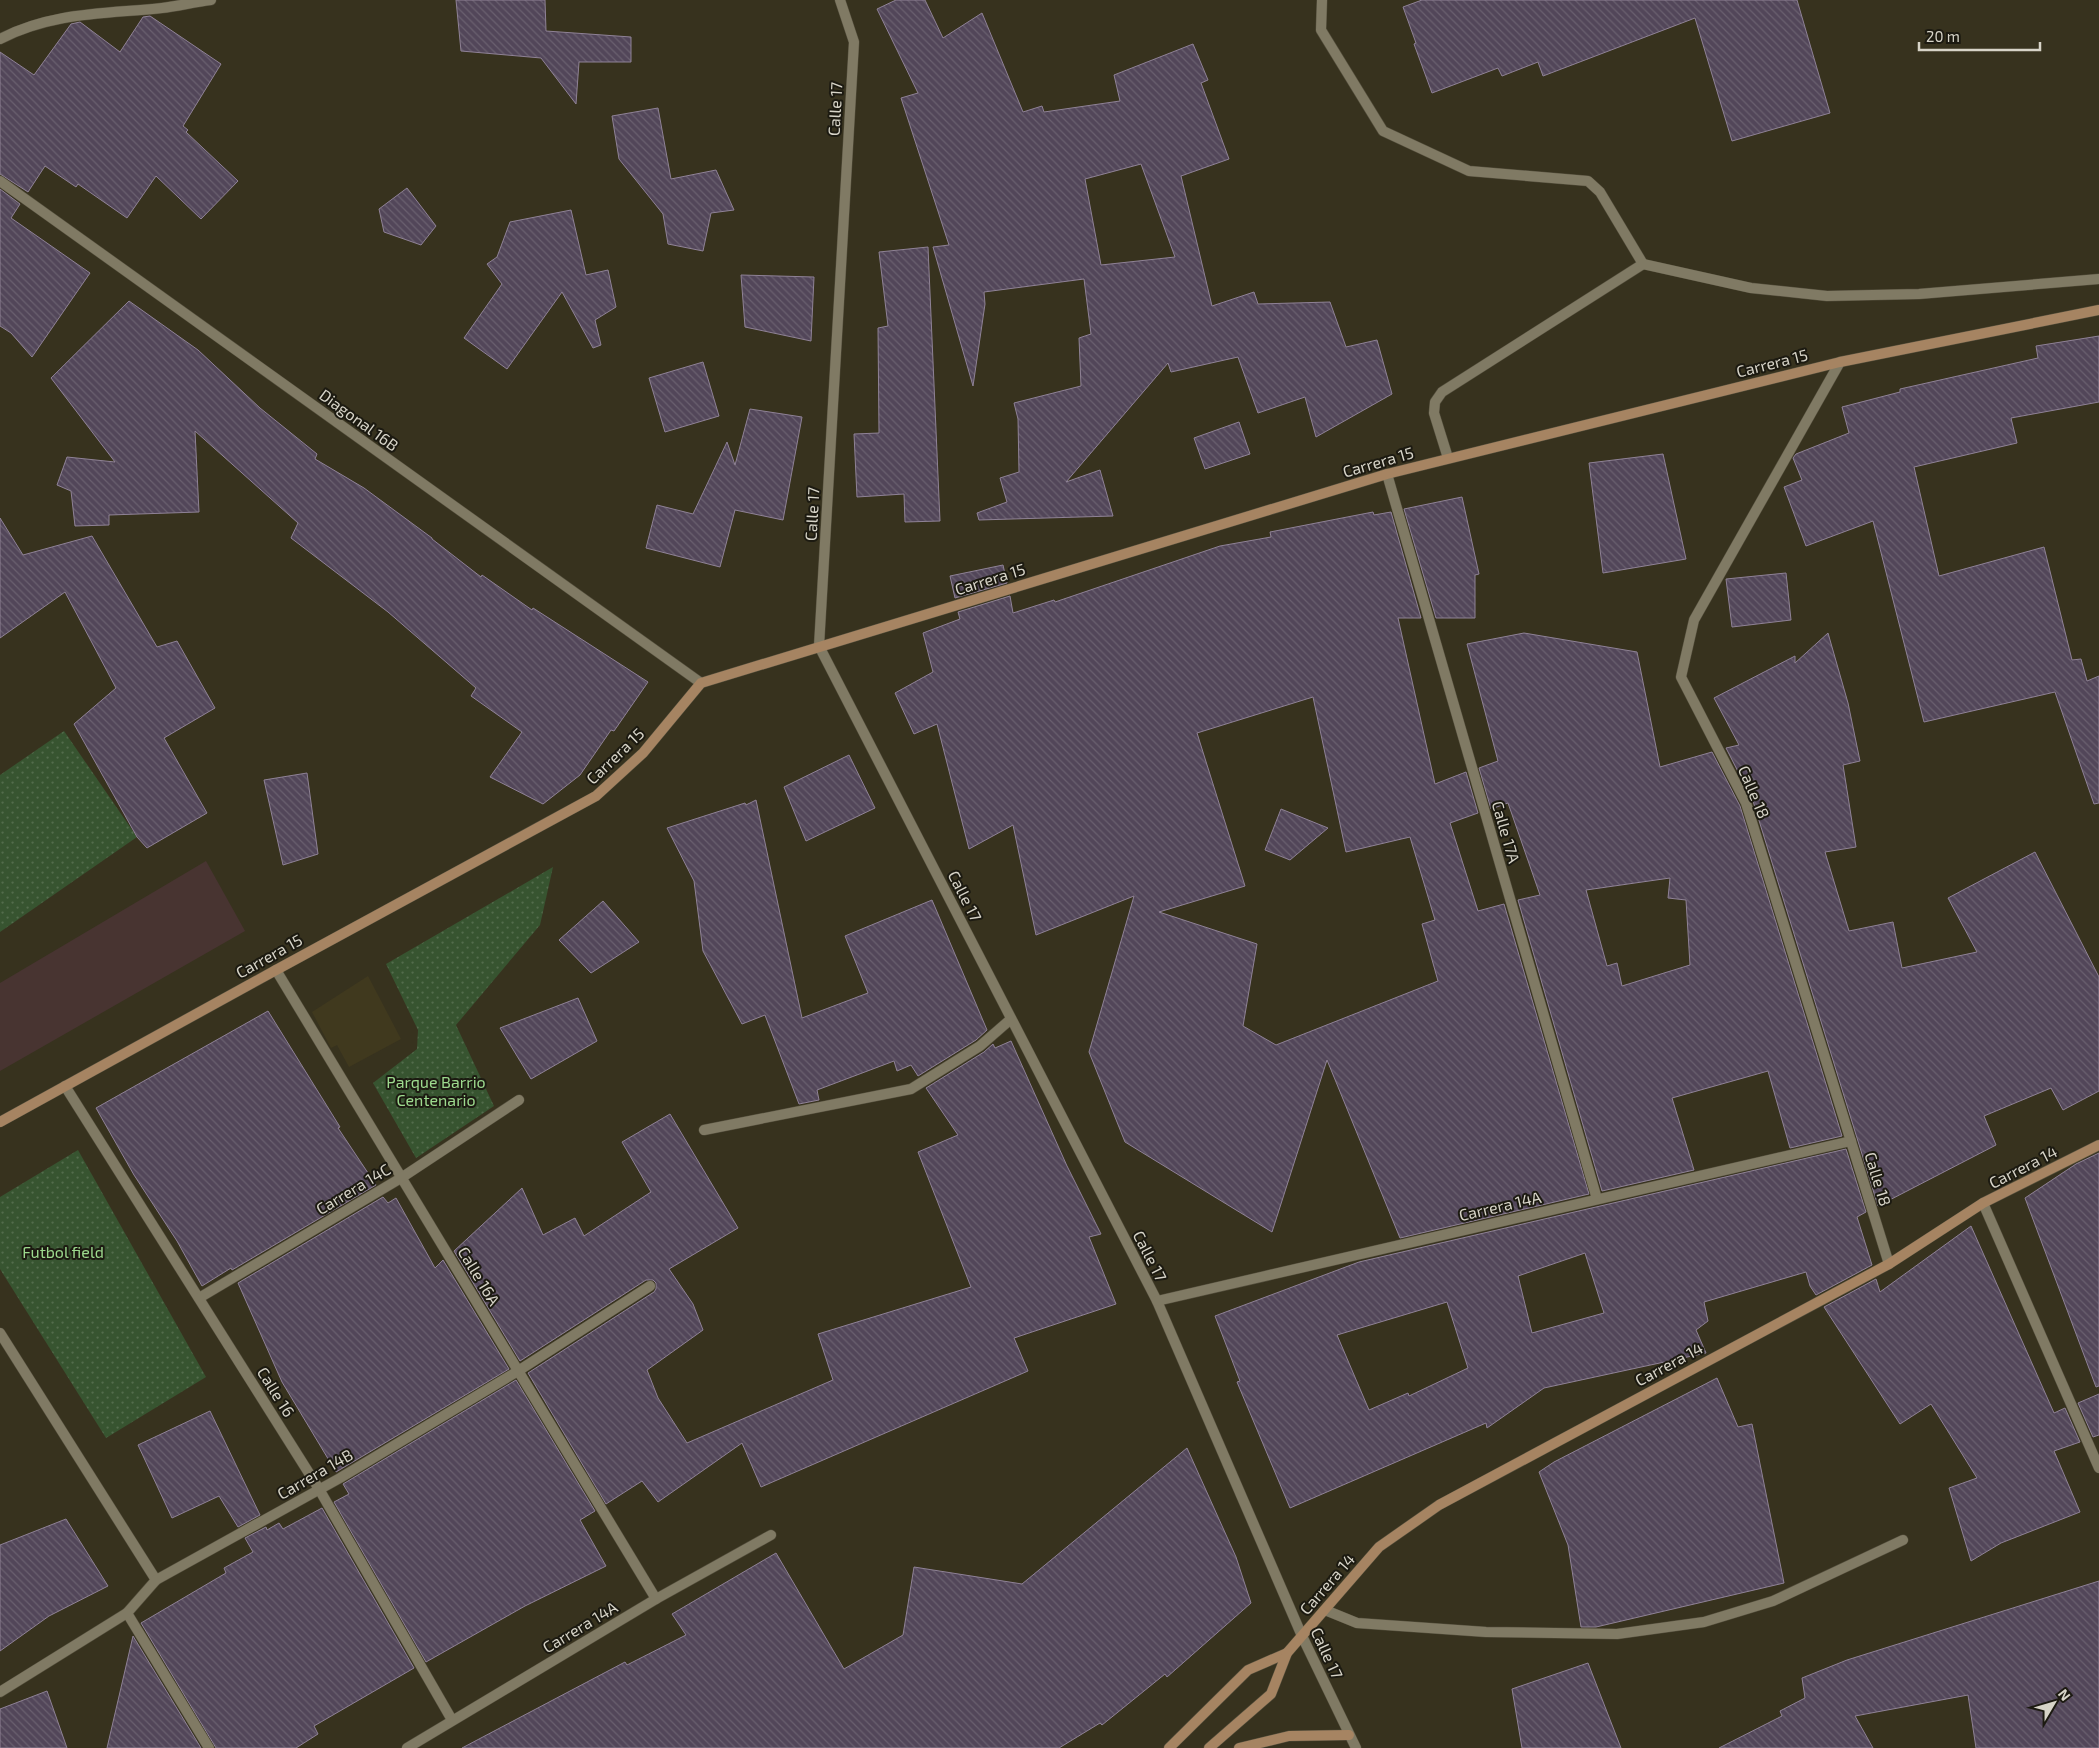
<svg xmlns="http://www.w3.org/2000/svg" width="2099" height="1748" viewBox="0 0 2099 1748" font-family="'Exo 2',sans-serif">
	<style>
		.education { fill: #483431 }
		.built { fill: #40391e }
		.green { fill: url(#green-dots) }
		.building { fill: url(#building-back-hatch); stroke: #8f8296; fill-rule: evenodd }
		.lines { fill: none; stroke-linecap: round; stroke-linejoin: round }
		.lane-casing { stroke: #534e3c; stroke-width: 11 }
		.street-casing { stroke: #534e3c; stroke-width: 11 }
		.secondary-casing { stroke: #534e3c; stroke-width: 11 }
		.lane { stroke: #807a64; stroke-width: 10 }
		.street { stroke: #807a64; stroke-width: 10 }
		.secondary { stroke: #a68462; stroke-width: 10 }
		.labels { text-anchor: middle; stroke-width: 4; stroke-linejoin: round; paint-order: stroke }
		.street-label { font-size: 16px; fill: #d7d4c8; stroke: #1c1a11 }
		.park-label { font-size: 16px; fill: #9dda8e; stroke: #1c1a11 }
	</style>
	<defs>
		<pattern id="green-dots" width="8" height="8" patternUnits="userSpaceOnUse" patternTransform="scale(1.25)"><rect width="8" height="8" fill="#375430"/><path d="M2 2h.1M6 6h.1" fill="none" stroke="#536c4c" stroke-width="1.8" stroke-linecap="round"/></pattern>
		<pattern id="building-back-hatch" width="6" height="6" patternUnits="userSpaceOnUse" patternTransform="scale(1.25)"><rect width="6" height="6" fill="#524659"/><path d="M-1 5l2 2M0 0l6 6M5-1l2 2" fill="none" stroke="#6a606f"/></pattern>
	</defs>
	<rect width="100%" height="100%" fill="#37321e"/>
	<!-- education -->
	<polygon class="education" points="206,861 245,931 0,1071 0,983"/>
	<!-- built -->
	<polygon class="built" points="368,976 401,1039 349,1067 337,1045 331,1048 312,1012"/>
	<!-- green -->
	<g class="green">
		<polygon points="64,731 137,837 0,932 0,775"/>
		<polygon points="553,867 540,925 456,1025 494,1106 416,1158 373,1083 417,1049 418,1030 386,964"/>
		<polygon points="78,1150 206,1377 106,1438 0,1269 0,1197"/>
	</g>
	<!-- building -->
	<g class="building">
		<polygon points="456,0 545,0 546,31 631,37 631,62 579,62 576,104 541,58 461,51"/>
		<path d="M896,0H925L943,38L982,13L1023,112L1042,106L1044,112L1120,101L1114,75L1193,44L1208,80L1201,83L1229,159L1181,176L1212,306L1254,292L1258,304L1330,302L1346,347L1377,340L1392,394L1316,437L1305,397L1258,413L1238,357L1171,372L1168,363L1066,482L1100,470L1113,516L979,520L977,513L1007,502L1000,478L1019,472L1018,419L1014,403L1081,386L1079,338L1091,334L1084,279L984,292L985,304L973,386L933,247L949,245L901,98L918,93L877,9ZM1141,164L1175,257L1101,265L1085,179Z"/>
		<polygon points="1422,0 1797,0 1830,113 1732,141 1695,18 1543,76 1538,62 1502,76 1498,68 1432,93 1414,44 1416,43 1403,7"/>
		<polygon points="150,16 221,64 183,126 188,130 186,132 238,181 201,219 156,176 127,218 78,184 76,187 45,166 28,192 0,174 0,52 34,75 71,24 80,22 120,52 143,17"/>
		<polygon points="658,108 671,179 716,170 734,210 711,213 703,251 668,244 663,214 619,159 612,116"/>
		<polygon points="407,188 436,226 421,245 384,232 379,209"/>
		<polygon points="0,189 20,204 11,218 90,273 32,357 11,333 0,326"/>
		<polygon points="571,210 586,275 608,270 616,307 595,320 601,345 593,348 562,292 507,369 464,338 502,284 487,264 497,257 510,222"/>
		<polygon points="928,247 940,521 905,522 904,494 857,497 854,434 879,433 878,328 888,326 879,252"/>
		<polygon points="741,275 814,277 811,341 745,327"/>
		<polygon points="129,301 198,350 260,408 317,454 315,459 364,488 432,538 432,539 481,577 482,575 532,610 533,608 648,682 614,731 611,730 580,775 543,804 490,777 522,732 471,696 476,688 388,612 291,538 298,523 195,431 199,512 109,515 109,525 75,526 71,491 57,485 67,457 115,462 51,378"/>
		<polygon points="2099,336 2099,402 2011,418 2017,443 1914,467 1939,576 2044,547 2072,660 2081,659 2087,681 2099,676 2099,803 2094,804 2055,692 1924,722 1873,521 1806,546 1784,487 1802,480 1793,458 1796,454 1849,433 1842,407 1900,392 1900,389 2038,358 2036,346"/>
		<polygon points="703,362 719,416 665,432 649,378"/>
		<polygon points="750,409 802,417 783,520 735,510 720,567 646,548 657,505 693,514 727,442 735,465"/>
		<polygon points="1239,422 1250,454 1205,469 1194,438"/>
		<polygon points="1663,454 1686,559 1603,573 1589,463"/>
		<polygon points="1462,497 1479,574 1475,575 1475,618 1436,618 1404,509"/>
		<path d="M1373,512L1374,515L1391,512L1421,618H1398L1435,784L1466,772L1478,813L1450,823L1478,911L1504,904L1589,1194L1400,1238L1327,1060L1272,1232L1125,1142L1089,1052L1134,896L1036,935L1013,825L969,849L937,724L914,734L895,693L933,672L923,633L960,619L958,612L1010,596L1013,613L1054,600L1055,602L1220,546L1271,537L1270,532ZM1313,697L1346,852L1410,837L1435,920L1422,924L1438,981L1276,1045L1243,1026L1257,944L1159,912L1245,886L1197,733Z"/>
		<polygon points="0,518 23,555 92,536 157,647 177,641 215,708 164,738 207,813 147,848 137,837 74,724 116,688 65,592 0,638"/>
		<polygon points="1003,565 1007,583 955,598 950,576"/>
		<polygon points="1786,573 1791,620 1732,627 1726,579"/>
		<path d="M1524,633L1637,652L1660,767L1712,752L1740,806L1842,1136L1790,1148L1768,1071L1672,1098L1694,1170L1602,1191L1518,900L1540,895L1508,803L1491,809L1479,768L1498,761L1467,644ZM1670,878L1668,898L1686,900L1690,965L1622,986L1617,963L1607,966L1586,890Z"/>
		<polygon points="1828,633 1848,703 1860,761 1843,765 1856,847 1825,852 1849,931 1893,922 1902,968 1977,952 1948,898 2035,852 2099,977 2099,1091 2063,1110 2051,1088 1984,1116 1996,1145 1878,1206 1753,801 1726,748 1739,745 1714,698 1795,656 1795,663"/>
		<polygon points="849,755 875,808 806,841 784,787"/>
		<polygon points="307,773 318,854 283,865 264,780"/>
		<polygon points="756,800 802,1018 868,993 845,936 932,900 987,1030 976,1040 918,1076 911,1065 897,1071 894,1061 817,1090 819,1100 799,1104 765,1015 742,1024 703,951 694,881 667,828 745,803 746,805"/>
		<polygon points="1281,809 1328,828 1290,860 1265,850"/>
		<polygon points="603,901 639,942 591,973 559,940"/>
		<polygon points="578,998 597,1041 531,1079 500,1028"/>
		<polygon points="268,1011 340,1127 338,1128 376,1185 232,1270 231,1268 202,1286 177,1241 134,1175 96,1108"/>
		<polygon points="1011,1041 1067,1166 1101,1234 1089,1237 1116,1304 1014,1338 1028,1371 761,1487 742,1443 658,1502 642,1481 606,1504 528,1373 654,1292 656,1289 656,1283 653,1280 646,1280 520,1361 454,1251 522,1188 543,1235 575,1218 584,1236 651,1192 622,1142 670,1114 738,1228 669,1269 693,1304 703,1330 647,1370 658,1398 687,1443 833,1380 818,1334 971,1287 918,1152 958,1135 926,1088 984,1052 993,1044 995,1048"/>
		<path d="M1846,1149L1866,1212L1857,1217L1872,1265L1816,1295L1810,1286L1806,1272L1704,1302L1708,1321L1696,1330L1706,1353L1544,1388L1487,1428L1486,1423L1290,1508L1237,1382L1240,1381L1215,1316L1359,1262ZM1585,1253L1604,1313L1532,1333L1518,1276ZM1447,1302L1468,1368L1409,1396L1408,1393L1369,1410L1337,1335Z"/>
		<polygon points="2099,1153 2099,1386 2096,1387 2025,1198 2076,1164"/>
		<polygon points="383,1197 388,1203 396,1198 435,1268 443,1260 509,1369 336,1472 282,1382 238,1283"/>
		<polygon points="1971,1226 2054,1413 2065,1408 2080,1442 2054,1451 2080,1512 2001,1543 1971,1561 1949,1488 1977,1478 1931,1404 1900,1424 1824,1307 1876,1279 1880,1292"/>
		<polygon points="1717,1378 1738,1427 1752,1424 1784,1583 1596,1627 1581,1627 1568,1545 1539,1472 1554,1462"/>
		<polygon points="516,1380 595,1511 580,1520 606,1566 525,1606 426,1662 334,1502 349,1494 343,1484"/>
		<polygon points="2099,1394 2099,1435 2093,1437 2078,1403"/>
		<polygon points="210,1411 260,1515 238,1527 219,1496 172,1518 138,1445"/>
		<polygon points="1187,1448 1236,1557 1251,1603 1167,1677 1165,1674 1102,1725 1100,1723 1059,1748 462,1748 625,1662 627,1665 686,1635 672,1614 776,1553 844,1669 903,1635 914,1567 1022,1584"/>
		<polygon points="322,1508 414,1668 314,1726 318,1734 296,1748 216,1748 141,1623 226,1573 224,1568 253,1552 245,1538 266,1527 267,1530 279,1523 283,1529"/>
		<polygon points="66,1519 108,1586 49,1616 0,1651 0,1545"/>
		<polygon points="2099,1581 2099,1748 1976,1748 1968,1695 1855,1716 1873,1748 1719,1748 1782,1716 1780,1711 1805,1698 1802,1678 1847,1660"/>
		<polygon points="133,1636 201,1748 107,1748"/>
		<polygon points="1588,1663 1621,1748 1522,1748 1512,1689"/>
		<polygon points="47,1691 67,1748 0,1748 0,1709"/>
	</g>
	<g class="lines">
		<!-- lane casing -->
		<g class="lane-casing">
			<g id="lane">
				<polyline points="1322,0 1321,30 1383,131 1469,171 1588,181 1600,192 1643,264 1442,392 1435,402 1434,413 1448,458"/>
				<polyline points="1643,264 1751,288 1827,296 1919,294 2099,279"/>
				<polyline points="704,1130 911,1089 980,1046 1011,1019"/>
				<polyline points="1325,1610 1357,1623 1486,1632 1617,1634 1704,1622 1773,1601 1903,1540"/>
			</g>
		</g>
		<!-- street casing -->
		<g class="street-casing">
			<g id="street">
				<polyline points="840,0 854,42 819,646 1157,1301 1302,1636 1356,1748"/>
				<path d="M0,39C52,12 105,14 162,8C178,6 195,2 211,0"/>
				<polyline points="0,181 701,683"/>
				<polyline points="1840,362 1694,620 1681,677 1746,803 1889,1264"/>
				<polyline points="1387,474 1597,1199"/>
				<polyline points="276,970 656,1599"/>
				<polyline points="65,1086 319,1489 452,1720"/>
				<polyline points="1983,1203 2099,1468"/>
				<polyline points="199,1298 401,1178 519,1100"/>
				<polyline points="1157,1301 1851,1141"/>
				<polyline points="0,1333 156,1580"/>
				<polyline points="127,1613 209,1748"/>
				<polyline points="0,1692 127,1613 156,1580 340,1478 518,1371 650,1286"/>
				<polyline points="407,1748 656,1599 771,1535"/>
			</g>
		</g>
		<!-- secondary casing -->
		<g class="secondary-casing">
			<g id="secondary">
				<polyline points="0,1122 276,970 596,796 643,753 701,683 1387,474 1840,362 2099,310"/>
				<polyline points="1169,1748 1248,1670 1287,1653"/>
				<polyline points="1209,1748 1271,1694 1287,1653 1379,1547 1439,1505 1889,1264 1983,1203 2099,1145"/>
				<polyline points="1239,1748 1289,1736 1349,1735"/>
			</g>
		</g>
		<!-- lane -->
		<use href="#lane" class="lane"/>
		<!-- street -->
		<use href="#street" class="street"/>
		<!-- secondary -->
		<use href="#secondary" class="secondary"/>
	</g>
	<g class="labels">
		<!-- street labels -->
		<g class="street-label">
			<text transform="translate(835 109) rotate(-87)" y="6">Calle 17</text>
			<text transform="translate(1772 363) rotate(-14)" y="6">Carrera 15</text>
			<text transform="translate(359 420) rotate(36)" y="6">Diagonal 16B</text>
			<text transform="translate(1378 462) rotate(-16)" y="6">Carrera 15</text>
			<text transform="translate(812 514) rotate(-87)" y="6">Calle 17</text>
			<text transform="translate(990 579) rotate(-17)" y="6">Carrera 15</text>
			<text transform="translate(615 756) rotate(-44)" y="6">Carrera 15</text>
			<text transform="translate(1754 792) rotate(67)" y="6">Calle 18</text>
			<text transform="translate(1506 832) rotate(74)" y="6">Calle 17A</text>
			<text transform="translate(965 896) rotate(63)" y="6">Calle 17</text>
			<text transform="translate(269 956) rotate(-29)" y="6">Carrera 15</text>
			<text transform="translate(2023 1167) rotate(-27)" y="6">Carrera 14</text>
			<text transform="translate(1878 1179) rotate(73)" y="6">Calle 18</text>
			<text transform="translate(353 1189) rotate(-31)" y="6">Carrera 14C</text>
			<text transform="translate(1500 1206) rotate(-13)" y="6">Carrera 14A</text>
			<text transform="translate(1150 1256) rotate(63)" y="6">Calle 17</text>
			<text transform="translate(479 1276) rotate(59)" y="6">Calle 16A</text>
			<text transform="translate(1669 1364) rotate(-28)" y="6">Carrera 14</text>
			<text transform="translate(276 1392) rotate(58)" y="6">Calle 16</text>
			<text transform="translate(315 1474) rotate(-30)" y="6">Carrera 14B</text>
			<text transform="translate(1327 1584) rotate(-49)" y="6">Carrera 14</text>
			<text transform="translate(580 1627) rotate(-31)" y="6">Carrera 14A</text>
			<text transform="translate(1327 1653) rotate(65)" y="6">Calle 17</text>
		</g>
		<!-- park labels -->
		<g class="park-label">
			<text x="436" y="1088">Parque Barrio<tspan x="436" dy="18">Centenario</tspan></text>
			<text x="63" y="1258">Futbol field</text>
		</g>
	</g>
	<!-- north arrow -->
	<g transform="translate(2054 1703) rotate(52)" stroke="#1c1a11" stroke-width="4" paint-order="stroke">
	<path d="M0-4L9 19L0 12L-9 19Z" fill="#d7d4c8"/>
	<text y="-8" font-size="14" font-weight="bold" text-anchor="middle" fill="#d7d4c8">N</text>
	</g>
	<!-- scale -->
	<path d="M1919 42v8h121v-8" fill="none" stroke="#d7d4c8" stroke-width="2.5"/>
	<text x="1926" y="42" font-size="15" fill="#d7d4c8" stroke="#1c1a11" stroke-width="4" paint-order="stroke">20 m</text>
</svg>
